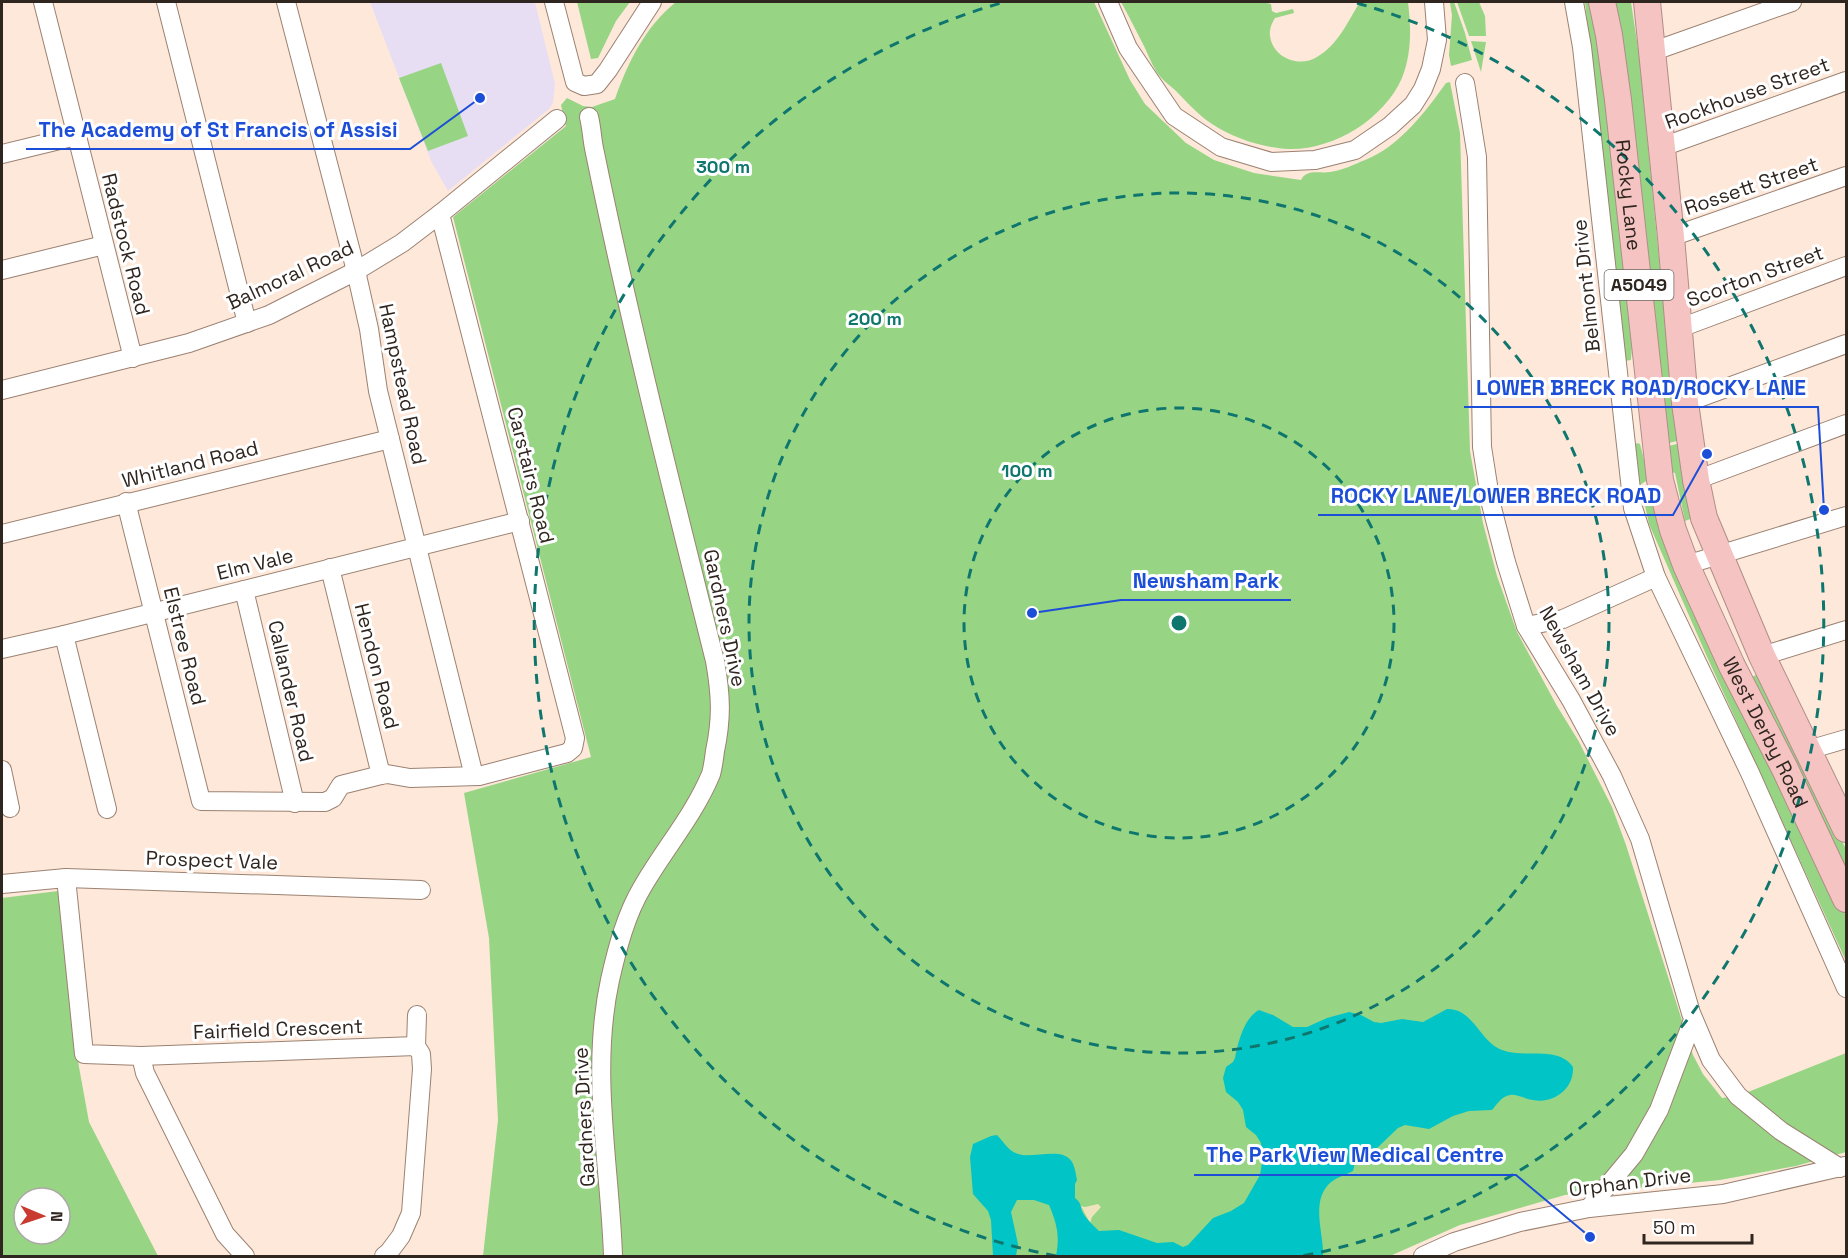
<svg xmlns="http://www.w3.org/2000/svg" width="1848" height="1258" viewBox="0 0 1848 1258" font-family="'Space Grotesk',sans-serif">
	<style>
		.education { fill: #e8def3 }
		.green { fill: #97d585; fill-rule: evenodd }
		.sand { fill: #ede4be }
		.water { fill: #00c4c6 }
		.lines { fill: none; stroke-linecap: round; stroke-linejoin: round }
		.minor-casing { stroke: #9b8272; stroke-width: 20 }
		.highway-casing { stroke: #b08d89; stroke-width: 28 }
		.minor { stroke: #fff; stroke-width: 18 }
		.highway { stroke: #f5c4c2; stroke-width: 26 }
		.ring { fill: none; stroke: #0f766e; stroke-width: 3; stroke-dasharray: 10 8 }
		.labels { text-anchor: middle; stroke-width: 6; stroke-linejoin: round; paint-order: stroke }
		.shield { fill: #fff; stroke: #6e6763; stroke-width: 1.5 }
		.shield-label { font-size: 18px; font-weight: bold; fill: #302620 }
		.street-label { font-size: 20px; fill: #302620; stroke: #fff }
		.centre { fill: #0f766e; stroke: #fff; stroke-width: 3 }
		.ring-label { font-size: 18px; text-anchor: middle; font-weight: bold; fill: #0f766e; stroke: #fff; stroke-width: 6; stroke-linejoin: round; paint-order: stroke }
		.leader { fill: none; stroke: #1d4ed8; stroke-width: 2 }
		.callout-dot { fill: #1d4ed8; stroke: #fff; stroke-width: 2 }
		.callout-label { font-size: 21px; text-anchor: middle; font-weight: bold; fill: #1d4ed8; stroke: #fff; stroke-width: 6; stroke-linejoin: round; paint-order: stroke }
	</style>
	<rect width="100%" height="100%" fill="#fee8da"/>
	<!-- education -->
	<polygon class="education" points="370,2 535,2 555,84 553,103 549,109 448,191 431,161"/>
	<!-- green -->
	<g class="green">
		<polygon points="577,2 630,2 616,21 598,58 591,59"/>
		<path d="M676,2H1094L1130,80L1145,104L1186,143L1214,160L1254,173L1301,180C1307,168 1319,174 1330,172C1341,171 1355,164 1365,160C1399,147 1426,111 1446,83L1450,82L1460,133L1470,451L1483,523L1497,576L1517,632L1557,706L1578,740L1612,807L1626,845L1693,1055L1703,1074L1722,1098L1738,1096L1846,1053V1152L1796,1166L1720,1180L1565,1195L1460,1225L1390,1256H483L498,1120L489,938L464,793L591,757L453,217L566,126L561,105L567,98L583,106L592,107L615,99C628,62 645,27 676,2Z"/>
		<path d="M1121,2H1263L1271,4L1272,11L1276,13L1293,9L1294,13L1275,18C1272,23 1269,29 1270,36C1273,58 1299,68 1317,57C1338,45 1348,21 1360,2H1408C1411,27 1412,53 1402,78C1384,119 1334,150 1289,149C1263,148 1233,138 1212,124C1197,114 1187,102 1175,90C1168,84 1160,78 1156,71C1151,63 1148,54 1144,46C1136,31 1129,16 1121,2Z"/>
		<polygon points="1454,2 1465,33 1472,60 1451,66 1449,55 1452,15 1450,3"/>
		<polygon points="1457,2 1479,2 1485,16 1486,36 1469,36"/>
		<polygon points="1585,2 1594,2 1634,317 1631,360 1624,361"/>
		<polygon points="1611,2 1631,2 1639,55 1677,441 1665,444"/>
		<polygon points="1471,41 1486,42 1481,72"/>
		<polygon points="441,63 468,136 428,151 399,78"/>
		<polygon points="1637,443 1640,444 1649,479 1640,485 1633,450 1633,446"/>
		<polygon points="1677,444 1678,445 1693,518 1685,521 1675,473 1671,472 1668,446"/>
		<polygon points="1653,482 1846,916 1846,961 1708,659 1649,524 1644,501"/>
		<polygon points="1758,674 1846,849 1846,877 1760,702 1752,677"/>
		<path d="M58,891L79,1067L89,1122L158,1256H2V898ZM24,1198H60V1234H24Z"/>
	</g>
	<!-- sand -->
	<polygon class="sand" points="1098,1204 1101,1207 1092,1217 1090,1223 1081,1206 1085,1207"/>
	<!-- water -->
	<path class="water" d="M1447,1009C1473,1008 1480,1042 1502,1050C1525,1059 1558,1045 1573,1067C1574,1089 1554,1104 1533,1100C1525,1099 1517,1094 1510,1095C1502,1096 1497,1104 1492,1110L1469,1111L1453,1116L1429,1129L1405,1125L1398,1128L1375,1150L1359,1157L1355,1163L1353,1171C1345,1175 1334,1178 1328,1185C1311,1204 1324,1234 1323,1256H1056C1060,1236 1057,1224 1049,1205L1034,1200H1017L1011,1212L1018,1244L1016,1256H993L991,1220L988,1211L973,1194L970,1157L973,1144L991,1136L997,1135C1004,1142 1008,1151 1018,1154C1033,1159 1063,1146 1072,1162C1075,1167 1076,1175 1077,1180L1075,1184V1198C1081,1203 1080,1204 1082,1211C1086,1219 1093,1225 1099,1231L1119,1230L1157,1243L1173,1242L1183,1247L1188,1245L1213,1218L1231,1211L1244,1203L1260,1175L1262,1163L1261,1143L1256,1135L1246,1127L1243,1110L1238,1102L1226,1092L1223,1078L1226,1067L1233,1062L1235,1058C1238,1042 1244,1018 1259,1010L1273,1015L1293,1027H1307L1327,1018L1349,1012L1361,1015L1374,1022L1381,1023L1402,1019L1423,1022Z"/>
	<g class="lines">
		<!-- minor casing -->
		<g class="minor-casing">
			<g id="minor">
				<polyline points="43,2 133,358"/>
				<polyline points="166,2 247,323"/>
				<polyline points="286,2 356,271 369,329 378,391 474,776"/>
				<polyline points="554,2 575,82 584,86 597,84 608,70 652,2"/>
				<polyline points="1108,2 1128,48 1174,116 1221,147 1271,162 1315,160 1355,150 1390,126 1413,105 1423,89 1431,69 1437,40 1434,2"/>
				<polyline points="1574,2 1582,47 1633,508 1656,577 1750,773 1846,988"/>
				<polyline points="1654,51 1792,2"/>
				<polyline points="1465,83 1477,157 1482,447 1491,504 1506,562 1526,626 1571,700 1612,776 1640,839 1691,1013 1711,1060 1738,1096 1781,1131 1840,1168"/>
				<path d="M589,117C592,129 592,141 595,153C630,324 673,493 715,661C721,695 722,718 715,751C714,759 713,767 711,774C694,815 665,848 643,886C626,914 617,949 610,980C590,1072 610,1165 613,1256"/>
				<polyline points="1662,147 1846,81"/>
				<polyline points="2,154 76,136"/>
				<polyline points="1671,237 1846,176"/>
				<polyline points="2,270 104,245"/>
				<polyline points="1680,328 1846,266"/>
				<polyline points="2,390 189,343 269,315 356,271 402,243 440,214 557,119"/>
				<polyline points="1685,403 1846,344"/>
				<polyline points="1696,480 1846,424"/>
				<polyline points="126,502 201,801 325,802 333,798 341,785 381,775 387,774 410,778 479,776 567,753 573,748 575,738 440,214"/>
				<polyline points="2,534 390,439"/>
				<polyline points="1686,565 1846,516"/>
				<polyline points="330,568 381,775"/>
				<polyline points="244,590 295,803"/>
				<polyline points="1526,626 1563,619 1656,577"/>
				<polyline points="64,635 107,809"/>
				<polyline points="2,649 64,635 520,521"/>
				<polyline points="1762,656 1846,630"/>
				<polyline points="1808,750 1846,739"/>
				<polyline points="2,770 10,808"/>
				<polyline points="66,878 84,1054 141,1056 416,1046"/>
				<polyline points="2,884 66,878 421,890"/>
				<polyline points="141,1056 145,1073 225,1234 245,1256"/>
				<polyline points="1589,1208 1634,1154 1659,1110 1693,1020"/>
				<polyline points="384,1256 389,1252 401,1236 411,1213 422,1069 421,1054 416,1046 417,1015"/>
				<polyline points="1423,1256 1454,1242 1520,1222 1589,1208 1723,1194 1845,1166"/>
			</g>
		</g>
		<!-- highway casing -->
		<g class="highway-casing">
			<g id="highway">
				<path id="s1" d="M1602,2L1609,35L1618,100L1660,480L1673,530L1686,565L1732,666L1785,769L1846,899"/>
				<polyline points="1647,2 1671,237 1685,403 1696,480 1704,518 1762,656 1846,829"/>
			</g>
		</g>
		<!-- minor -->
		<use href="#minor" class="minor"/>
		<!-- highway -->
		<use href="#highway" class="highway"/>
	</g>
	<!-- distance rings -->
	<g class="ring">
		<circle cx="1179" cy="623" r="215"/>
		<circle cx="1179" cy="623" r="430"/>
		<path d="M1056 1256A645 645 0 0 1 1001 3M1357 3A645 645 0 0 1 1302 1256"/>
	</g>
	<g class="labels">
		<!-- shield labels -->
		<rect class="shield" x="1604.5" y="270" width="69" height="30" rx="4.5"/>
		<g class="shield-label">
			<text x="1639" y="291">A5049</text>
		</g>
		<!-- street labels -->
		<g class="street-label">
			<text transform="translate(1747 93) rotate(-20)" y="7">Rockhouse Street</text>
			<text transform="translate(1751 186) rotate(-19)" y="7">Rossett Street</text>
			<text dy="7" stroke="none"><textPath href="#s1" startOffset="195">Rocky Lane</textPath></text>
			<text transform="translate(126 244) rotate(76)" y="7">Radstock Road</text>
			<text transform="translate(290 275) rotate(-25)" y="7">Balmoral Road</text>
			<text transform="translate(1755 276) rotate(-20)" y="7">Scorton Street</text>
			<text transform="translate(1586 286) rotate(-96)" y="7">Belmont Drive</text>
			<text transform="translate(403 384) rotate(78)" y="7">Hampstead Road</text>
			<text transform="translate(190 464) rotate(-14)" y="7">Whitland Road</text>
			<text transform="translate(531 475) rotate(76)" y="7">Carstairs Road</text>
			<text transform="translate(255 564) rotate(-14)" y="7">Elm Vale</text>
			<text transform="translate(725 618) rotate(78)" y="7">Gardners Drive</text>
			<text transform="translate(185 646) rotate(76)" y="7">Elstree Road</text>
			<text transform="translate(377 666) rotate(76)" y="7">Hendon Road</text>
			<text transform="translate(1580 671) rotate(61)" y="7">Newsham Drive</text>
			<text transform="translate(291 691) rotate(77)" y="7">Callander Road</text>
			<text dy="7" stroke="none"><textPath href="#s1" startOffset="756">West Derby Road</textPath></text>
			<text transform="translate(212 860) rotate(2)" y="7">Prospect Vale</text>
			<text transform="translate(278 1029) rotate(-2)" y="7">Fairfield Crescent</text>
			<text transform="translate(584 1117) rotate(-93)" y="7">Gardners Drive</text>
			<text transform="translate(1630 1182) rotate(-7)" y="7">Orphan Drive</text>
		</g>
	</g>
	<circle cx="1179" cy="623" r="9" class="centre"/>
	<g class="ring-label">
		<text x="723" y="173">300 m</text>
		<text x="875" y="325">200 m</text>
		<text x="1027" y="477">100 m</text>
	</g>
	<!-- callouts -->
	<path class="leader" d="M480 98L410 149H26M1824 510L1818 407H1464M1707 454L1673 515H1318M1032 613L1121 600H1291M1590 1237L1516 1175H1194"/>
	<g class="callout-dot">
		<circle cx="480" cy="98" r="6"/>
		<circle cx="1824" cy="510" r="6"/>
		<circle cx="1707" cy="454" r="6"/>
		<circle cx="1032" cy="613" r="6"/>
		<circle cx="1590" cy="1237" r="6"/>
	</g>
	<g class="callout-label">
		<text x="218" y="137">The Academy of St Francis of Assisi</text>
		<text x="1641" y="395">LOWER BRECK ROAD/ROCKY LANE</text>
		<text x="1496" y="503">ROCKY LANE/LOWER BRECK ROAD</text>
		<text x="1206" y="588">Newsham Park</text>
		<text x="1355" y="1162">The Park View Medical Centre</text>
	</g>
	<!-- border -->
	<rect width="1848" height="1258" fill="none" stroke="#302620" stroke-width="6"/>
	<!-- north arrow -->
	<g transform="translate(42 1216) rotate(92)"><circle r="28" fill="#ffffff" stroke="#aca8a6" stroke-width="1.5"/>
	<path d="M0-4.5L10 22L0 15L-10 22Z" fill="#c93b31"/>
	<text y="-9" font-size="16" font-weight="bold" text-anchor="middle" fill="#302620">N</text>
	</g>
	<!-- scale -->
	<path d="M1644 1234v9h108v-9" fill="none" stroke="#302620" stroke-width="3"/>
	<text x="1653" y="1234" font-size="18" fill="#302620" stroke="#ffffff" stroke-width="4.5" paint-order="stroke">50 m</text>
</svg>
